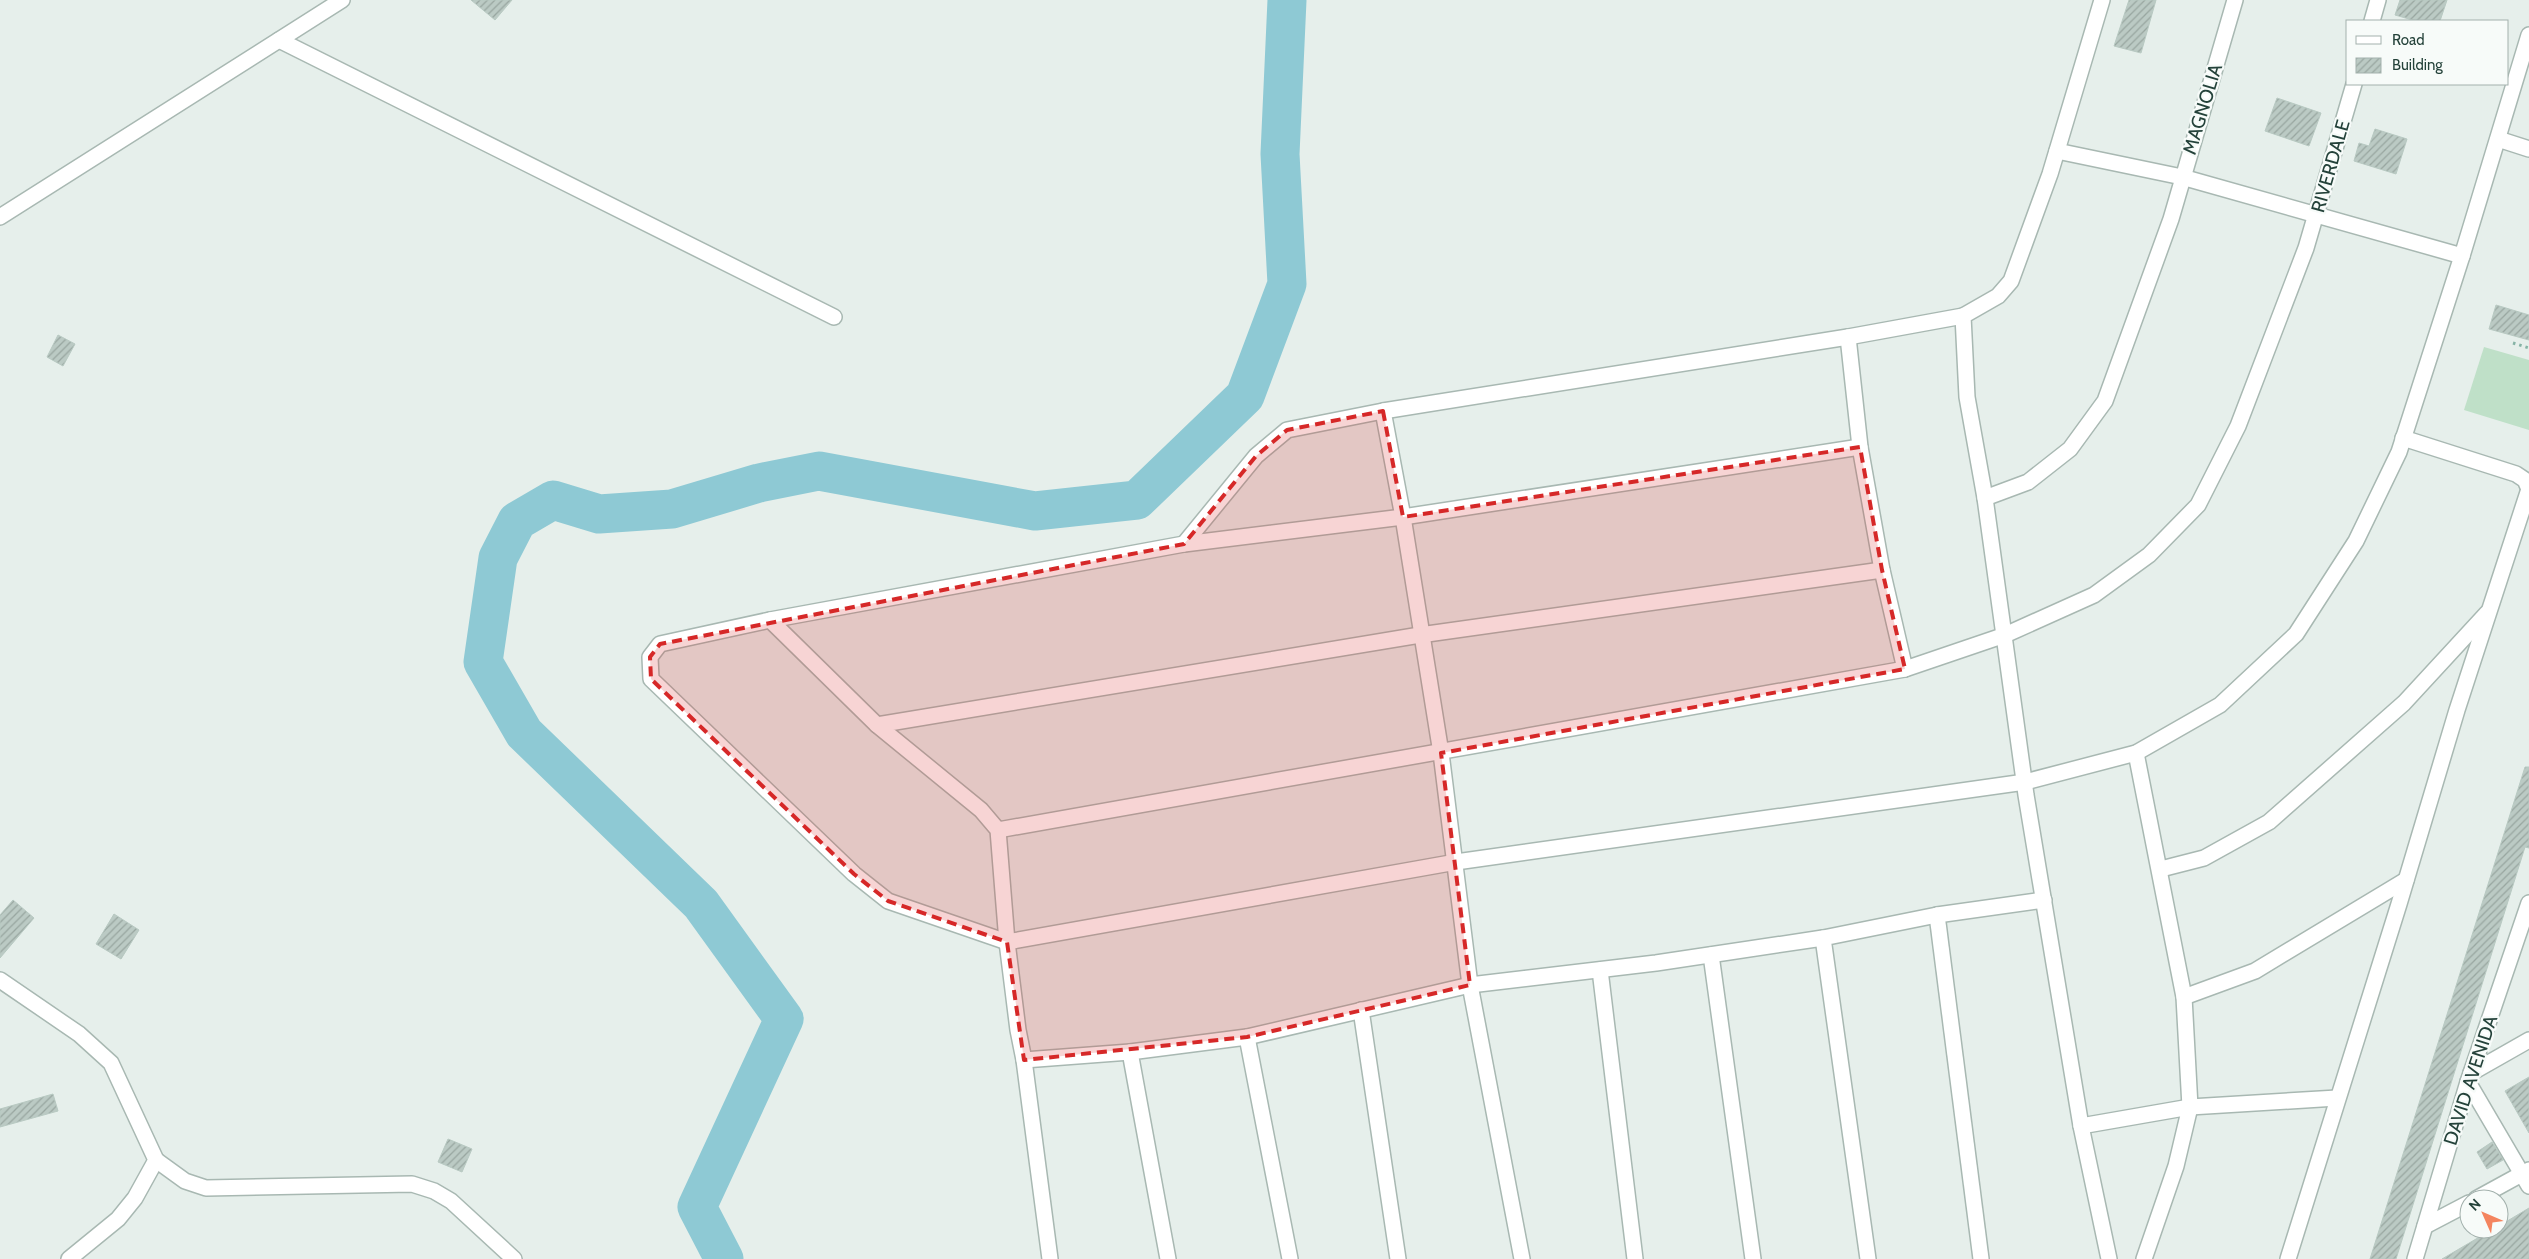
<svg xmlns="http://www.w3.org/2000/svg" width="2529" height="1259" viewBox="0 0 2529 1259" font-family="Cabin,sans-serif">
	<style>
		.pitch { fill: #bfe0c8 }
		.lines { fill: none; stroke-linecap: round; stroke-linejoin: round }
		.river { stroke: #8ec9d4; stroke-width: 39 }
		.building { fill: url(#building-hatch); stroke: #b8c9c2 }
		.street-casing { stroke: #a8b8b2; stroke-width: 18 }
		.path { stroke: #86b3a5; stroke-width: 3; stroke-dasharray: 2.5 4; stroke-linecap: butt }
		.street { stroke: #fff; stroke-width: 15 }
		.marked { fill: #d62828; fill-opacity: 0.2; stroke: #d62828; stroke-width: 4; stroke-dasharray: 10 6; stroke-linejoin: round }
		.labels { text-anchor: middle; stroke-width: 4.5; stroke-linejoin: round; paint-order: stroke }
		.street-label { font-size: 19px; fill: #24423a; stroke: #f7fbf9 }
	</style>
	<defs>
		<pattern id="building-hatch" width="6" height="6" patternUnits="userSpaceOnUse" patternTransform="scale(1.25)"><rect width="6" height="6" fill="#bbcac4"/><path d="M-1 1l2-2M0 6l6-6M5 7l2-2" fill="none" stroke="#98a6a0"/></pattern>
	</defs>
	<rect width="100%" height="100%" fill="#e6efeb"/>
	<!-- pitch -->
	<polygon class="pitch" points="2484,347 2529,360 2529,430 2464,410"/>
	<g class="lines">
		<!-- river -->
		<polyline class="river" points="724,1259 697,1207 784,1019 701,904 524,733 483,662 498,558 517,521 553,500 599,514 672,509 759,483 819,471 1035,511 1137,500 1245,396 1287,284 1280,154 1287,0"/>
	</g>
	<!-- building -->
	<g class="building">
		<polygon points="471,0 512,0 495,20"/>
		<polygon points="2129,0 2156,0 2141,53 2114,46"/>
		<polygon points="2400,0 2447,0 2440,21 2416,21 2395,15"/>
		<polygon points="2277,98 2321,113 2309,146 2265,131"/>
		<polygon points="2375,129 2407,139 2396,174 2354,161 2359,143 2369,146"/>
		<polygon points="2496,305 2529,315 2529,340 2489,329"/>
		<polygon points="58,335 75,344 63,366 47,357"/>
		<polygon points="2525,767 2529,767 2529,848 2525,847 2396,1259 2370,1259"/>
		<polygon points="13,900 34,918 0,958 0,915"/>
		<polygon points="114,914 139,930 121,959 96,944"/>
		<polygon points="2529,1077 2529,1133 2505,1091"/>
		<polygon points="53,1094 58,1111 0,1127 0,1109"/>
		<polygon points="448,1139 472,1149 462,1172 438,1162"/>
		<polygon points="2492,1142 2503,1160 2487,1169 2477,1152"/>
		<polygon points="2529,1208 2529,1259 2442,1259 2493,1229 2499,1229 2499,1226"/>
	</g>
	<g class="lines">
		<!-- street casing -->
		<g class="street-casing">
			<g id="street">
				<polyline points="2102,0 2050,174 2011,281 1998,296 1963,316 1967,397 1985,498 2026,795 2081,1126 2109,1259"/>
				<polyline points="2372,21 2378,0"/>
				<polyline points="279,40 834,317"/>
				<polyline points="2498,139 2529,149"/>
				<polyline points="2057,151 2182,177 2462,256 2529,35"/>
				<polyline points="0,217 342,0"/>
				<polyline points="1848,337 1963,316"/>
				<polyline points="1383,411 1403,517 1441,753 1470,985 1522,1259"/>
				<polyline points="2403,438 2516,474 2525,480 2529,489"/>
				<polyline points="1860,447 1403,517 1184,544 770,620 660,644 650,657 651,679 854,874 888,901 1007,942 1456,862 2025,782 2136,753 2220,705 2296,634 2356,541 2399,452 2462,256"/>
				<polyline points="1985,498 2028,482 2070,449 2105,401 2171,219 2235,0"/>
				<polyline points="1184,544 1256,456 1287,430 1383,411 1848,337 1860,447 1882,570 1905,669"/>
				<polyline points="770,620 877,725"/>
				<polyline points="2136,753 2184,997 2190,1107 2176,1166 2144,1259"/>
				<polyline points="998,830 1905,669 2005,635 2094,595 2149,555 2198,505 2238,426 2306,248 2354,84"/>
				<polyline points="2161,869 2204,858 2269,822 2404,703 2487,613"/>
				<polyline points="1937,915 1981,1259"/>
				<polyline points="1711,955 1753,1259"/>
				<polyline points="1600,970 1635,1259"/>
				<polyline points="0,980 79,1034 111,1063 156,1160 135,1198 118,1219 69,1259"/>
				<polyline points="2184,997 2255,971 2406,880"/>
				<polyline points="1361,1010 1398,1259"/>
				<polyline points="1247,1037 1290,1259"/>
				<polyline points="1130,1052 1024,1060 1018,1030 1007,942 998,830 981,810 877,725 1420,635 1882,570"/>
				<polyline points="1024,1060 1050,1259"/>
				<polyline points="2471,1073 2529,1040"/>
				<polyline points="2468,1082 2529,1186"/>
				<polyline points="2081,1126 2190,1107 2337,1098"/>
				<polyline points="156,1160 185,1181 206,1188 412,1184 434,1191 451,1201 514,1259"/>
				<polyline points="2476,1199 2529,1170"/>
				<polyline points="2425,1226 2469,1203"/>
				<polyline points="1168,1259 1130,1052 1247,1037 1470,985 1656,963 1823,938"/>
				<polyline points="1868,1259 1823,938 1937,915 2044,900"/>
				<polyline points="2288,1259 2399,904 2457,710 2529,489"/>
				<polyline points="2415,1259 2468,1082 2529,903"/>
			</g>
		</g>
		<!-- path -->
		<polyline class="path" points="2513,343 2529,348"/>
		<!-- street -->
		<use href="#street" class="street"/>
	</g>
	<!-- marked area -->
	<path class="marked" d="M1383,411L1403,517L1860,447L1882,570L1905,669L1441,753L1470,985L1247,1037L1024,1060L1007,942L888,901L854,874L651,679L650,657L660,644L1184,544L1256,456L1287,430Z"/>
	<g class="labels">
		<!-- street labels -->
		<g class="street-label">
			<text transform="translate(2202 109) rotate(-73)" y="7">MAGNOLIA</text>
			<text transform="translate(2330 166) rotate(-74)" y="7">RIVERDALE</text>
			<text transform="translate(2470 1080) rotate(-72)" y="7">DAVID AVENIDA</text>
		</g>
	</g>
	<!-- legend -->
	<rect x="2346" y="20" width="162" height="65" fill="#f7fbf9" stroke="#a3b1ad"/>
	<rect x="2356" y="36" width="25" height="8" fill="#ffffff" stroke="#a3b1ad"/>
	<text x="2392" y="45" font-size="15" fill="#24423a">Road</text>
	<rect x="2356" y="58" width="25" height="15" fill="url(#building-hatch)" stroke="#a3b1ad"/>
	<text x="2392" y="70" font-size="15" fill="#24423a">Building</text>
	<!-- north arrow -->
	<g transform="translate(2484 1214) rotate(315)"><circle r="24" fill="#f7fbf9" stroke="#a3b1ad"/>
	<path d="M0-4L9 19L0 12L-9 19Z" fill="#f4845f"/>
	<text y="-8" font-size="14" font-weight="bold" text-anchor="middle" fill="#24423a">N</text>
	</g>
</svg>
